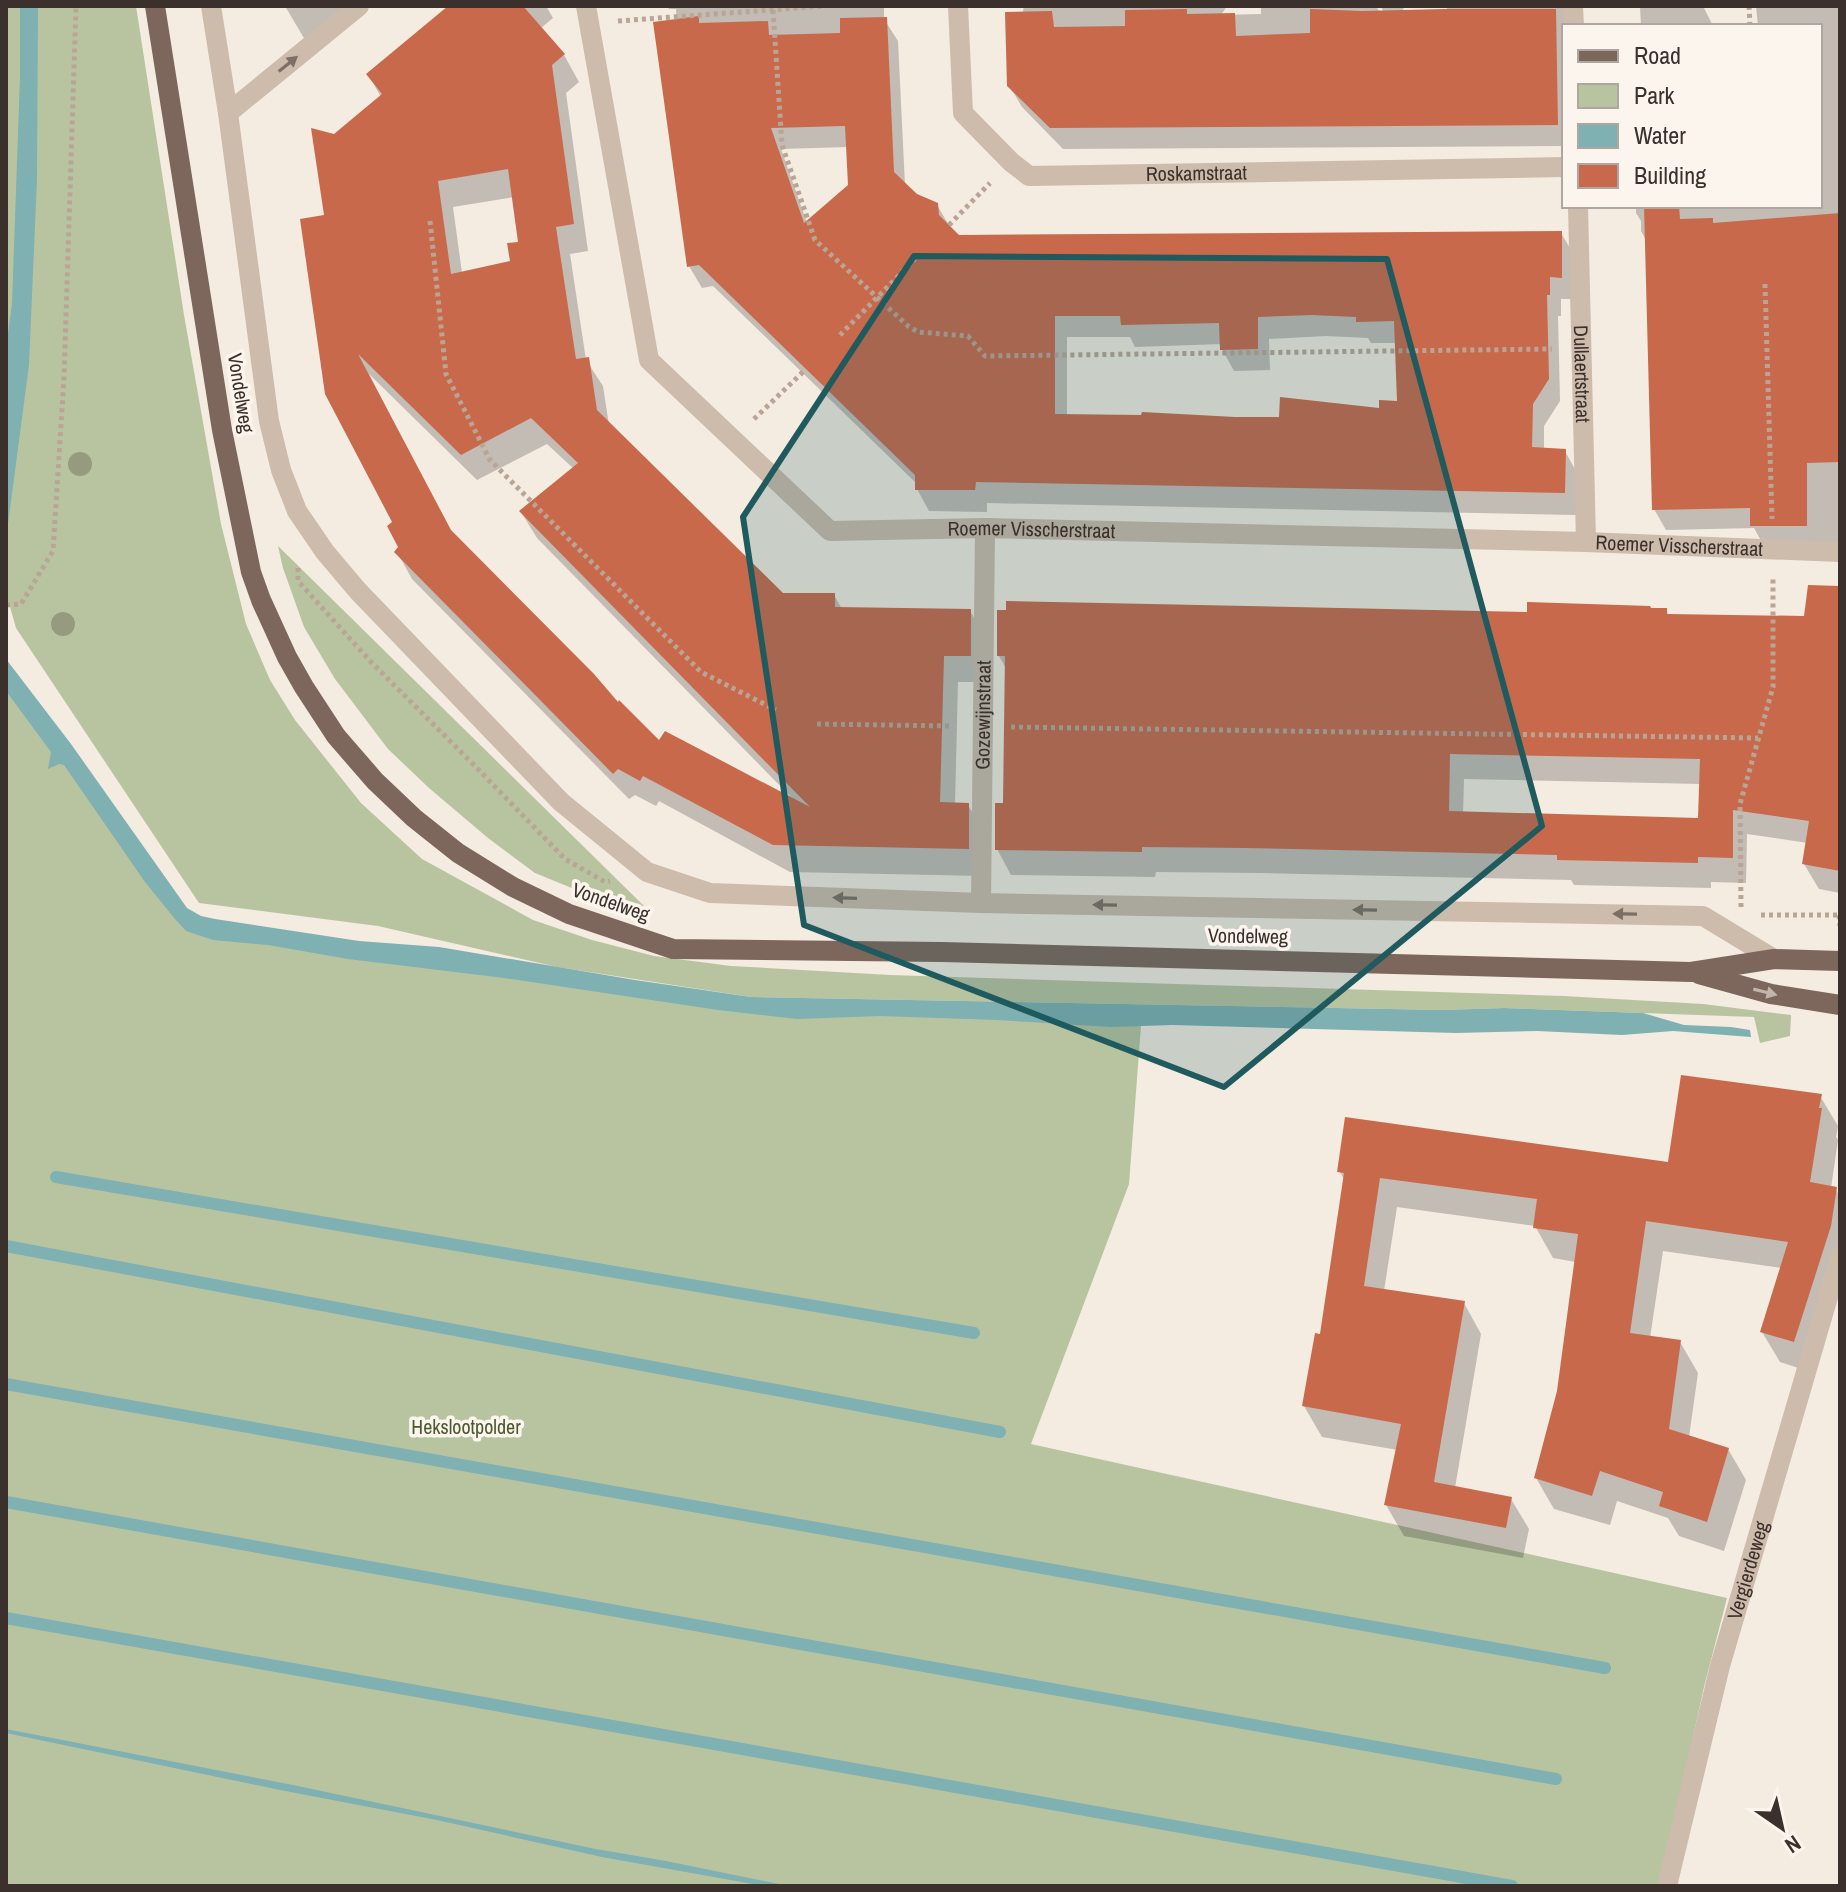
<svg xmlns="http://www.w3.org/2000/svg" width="1846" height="1892" viewBox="0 0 1846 1892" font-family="'Archivo Narrow',sans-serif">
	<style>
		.green { fill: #b8c4a0 }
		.water { fill: #7fb0b2 }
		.shadow { fill: #0003; fill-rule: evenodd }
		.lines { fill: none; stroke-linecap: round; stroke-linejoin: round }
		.stream { stroke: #7fb0b2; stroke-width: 12 }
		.building { fill: #c8694b; fill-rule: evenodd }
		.path { stroke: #b9a596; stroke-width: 5; stroke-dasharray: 4 4; stroke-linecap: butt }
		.minor { stroke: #cdbbac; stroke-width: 20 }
		.primary { stroke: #7d675c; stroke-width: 20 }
		.tree { fill: #969b7f }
		.oneway { fill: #7d6f65 }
		.oneway2 { fill: #c2b5ac }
		.marked { fill: #1f5a5e; fill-opacity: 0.2; stroke: #1f5a5e; stroke-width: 6; stroke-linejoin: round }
		.labels { text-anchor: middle; stroke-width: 7; stroke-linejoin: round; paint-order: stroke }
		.street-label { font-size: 20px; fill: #3b302b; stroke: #fbf5ee }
		.park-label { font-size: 20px; fill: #4a5a2e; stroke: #fbf5ee }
	</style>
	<rect width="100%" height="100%" fill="#f4ebe1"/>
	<!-- green -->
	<g class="green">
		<polygon points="6,6 136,6 184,315 221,524 246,624 270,680 295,720 361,803 422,859 533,920 592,940 654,956 731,966 890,975 1564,996 1703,1004 1791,1015 1790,1036 1760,1043 1754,1017 1504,1008 1442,1010 751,997 557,967 378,926 199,903 16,628 9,603 6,603"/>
		<polygon points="278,546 645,907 584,893 535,873 488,838 429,788 388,749 335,679 304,627 283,568"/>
		<polygon points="6,672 188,917 799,1005 1141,1026 1129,1184 1031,1444 1727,1598 1704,1687 1660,1886 6,1886"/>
	</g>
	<!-- water -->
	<g class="water">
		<polygon points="20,6 38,6 37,179 29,365 6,539 6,348 12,304 20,77"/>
		<polygon points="6,659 71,744 187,908 201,916 215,919 359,941 439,947 635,980 751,997 1442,1010 1504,1008 1643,1013 1684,1025 1731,1027 1750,1030 1751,1037 1673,1031 1622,1035 1537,1031 1456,1033 1172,1025 1111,1027 997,1020 880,1016 797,1019 718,1010 504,978 348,959 268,945 213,940 186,931 175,919 145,882 64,765 59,764 48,769 51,752 6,691"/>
		<polygon points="6,1729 293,1785 596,1849 666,1861 789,1886 764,1886 602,1857 437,1820 280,1790 6,1733"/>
	</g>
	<!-- shadow -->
	<g class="shadow">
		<polygon points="285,6 364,6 311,50"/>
		<path d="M450,6H546L553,18L541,28L564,55L579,82L566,93L588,251L570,254L586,360L603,386L609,425L782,595H834L842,609L970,611L986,638L985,682H958L955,804L968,805L983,831V876L790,872L659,801L656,806L635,795L629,799L412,579L397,552L401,547L326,217L334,136L381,97L368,74ZM514,197L521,244L512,263L462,273L453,207ZM369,374L477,480L547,444L574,469L521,512L537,538L794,800L659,743L618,705L452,534Z"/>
		<path d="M667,6H884V19L898,41L905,185L915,195L937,205L950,227L959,237L1561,233L1574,255V299H1561V316H1558L1560,401L1544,426V450L1565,451L1577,473V515L987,503V512L929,511L917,489V484L713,286L702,288L689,266L676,9H669ZM848,147L850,186L807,223L781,149ZM1326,336L1368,338L1371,343H1397L1399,403L1381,410L1281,419L1067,416V337H1130L1135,347L1222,344V349L1234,371L1270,370L1269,339Z"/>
		<polygon points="1024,6 1227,6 1221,15 1261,14 1261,6 1376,6 1379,11 1383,11 1381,6 1405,6 1402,11 1447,12 1447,6 1567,6 1564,26 1564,146 1063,149 1022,107 1009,85"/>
		<polygon points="1640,6 1703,6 1713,26 1641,26"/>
		<polygon points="1756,6 1840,6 1840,545 1764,546 1754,528 1666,530 1654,509 1647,242 1641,231 1641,221 1636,213 1636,206 1820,206 1820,26 1758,26"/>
		<path d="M1840,588V893L1819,889L1804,864L1808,843L1747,834L1746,883L1711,882V888L1574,885L1571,880L1261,873L1156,872L1155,877L1011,875L997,849L1005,805L1007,670L999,656L1528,614L1666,610L1669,616L1806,618ZM1464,779L1701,784L1700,820L1463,814Z"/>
		<polygon points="1820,1096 1838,1126 1836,1137 1838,1140 1831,1188 1835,1189 1840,1196 1840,1280 1811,1372 1780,1362 1762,1332 1782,1268 1663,1251 1650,1338 1680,1342 1698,1373 1689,1437 1728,1449 1746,1480 1724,1551 1679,1536 1668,1518 1617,1501 1610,1525 1554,1509 1536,1478 1559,1392 1576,1262 1553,1258 1535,1226 1397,1207 1384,1291 1464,1303 1481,1334 1455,1488 1511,1499 1529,1529 1523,1558 1404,1536 1386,1505 1398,1450 1322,1437 1304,1406 1321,1336 1345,1181 1340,1172 1670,1164"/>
	</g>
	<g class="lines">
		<!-- stream -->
		<g class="stream">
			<polyline points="56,1177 974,1333"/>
			<polyline points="6,1246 1000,1432"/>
			<polyline points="6,1384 1605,1668"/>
			<polyline points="6,1502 1556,1779"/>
			<polyline points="6,1618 1512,1886"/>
		</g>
	</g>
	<!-- building -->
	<g class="building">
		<path d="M448,6H523L565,54L552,65L574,224L556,227L576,359L589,357L597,410L783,593H835V607L971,609V656H944L940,802L969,803V849L773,845L643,776L640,781L618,769L613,774L394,552L398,547L387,526L392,522L325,394L300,219L324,215L311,128L334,134L382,94L366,74ZM508,169L518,242L507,243L510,261L451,274L438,181ZM358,354L461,455L531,418L578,463L519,511L810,807L665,731L659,740L619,700L618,702L594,674L451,530Z"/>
		<polygon points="1187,9 1187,14 1235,13 1236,36 1310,33 1310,9 1362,11 1445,9 1556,9 1558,125 1050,128 1007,86 1005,12 1052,11 1054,27 1125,26 1125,10"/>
		<path d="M699,16V23L768,21L769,35L840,33V18L887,17L894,172L917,194L938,203L939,215L959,235L1562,231V278L1550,277V295H1547L1549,379L1533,404L1532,447L1566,449L1565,493L976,482L975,490H915V475L699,265L687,267L653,22ZM845,126L848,185L804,223L771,128ZM1312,315L1356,317V322L1394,321L1397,401L1379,400V408L1280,397L1279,417H1235L1142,412L1141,415L1055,414V316H1120L1121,325L1219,323L1220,350L1258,349V317Z"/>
		<polygon points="1644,206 1679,206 1680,219 1713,218 1713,223 1840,213 1840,462 1807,463 1807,526 1750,526 1750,508 1652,510"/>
		<path d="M1808,585L1840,586V871L1802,864L1809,821L1733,810V858L1698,857V863L1557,860V855L1246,848L1142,847V852L995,850V803H1003L1005,656H997V610H1006V601L1527,612V602L1650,606L1651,608H1667V614L1804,616ZM1450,754L1700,759L1698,818L1449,811Z"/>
		<polygon points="1681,1075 1822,1094 1819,1108 1822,1108 1810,1182 1837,1187 1831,1226 1794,1342 1760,1332 1788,1242 1646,1221 1630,1333 1681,1340 1669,1429 1729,1448 1707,1522 1659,1506 1663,1492 1600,1471 1592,1496 1534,1478 1557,1391 1578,1234 1533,1228 1537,1199 1380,1178 1364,1286 1465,1301 1434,1482 1512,1497 1506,1528 1384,1505 1401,1424 1302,1406 1315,1333 1320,1334 1344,1173 1337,1172 1345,1117 1668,1162"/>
	</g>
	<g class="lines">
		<!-- path -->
		<g class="path">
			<polyline points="1749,6 1750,26"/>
			<polyline points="773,10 782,145 815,240 908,326 918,332 968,336 985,356 1552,349"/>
			<polyline points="618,21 825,6"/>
			<polyline points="430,221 446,374 490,460 701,672 776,710"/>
			<polyline points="949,225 990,183"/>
			<polyline points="1765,284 1772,519"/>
			<polyline points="840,335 915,259"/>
			<polyline points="754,419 805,370"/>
			<polyline points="298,568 298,581 372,663 471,762 565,859 605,882 610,881"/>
			<polyline points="6,605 21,604 53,551 64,378 76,6"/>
			<polyline points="817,724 953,726"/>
			<polyline points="1011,727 1758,738"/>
			<polyline points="1741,907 1740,804 1773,687 1773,577"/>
			<polyline points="1761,915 1840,915"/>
			<polyline points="1839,915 1840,926"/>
		</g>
		<!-- minor -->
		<g class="minor">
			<polyline points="211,6 228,113 269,421 281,470 297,511 325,552 358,591 561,802 647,872 710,893 981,903 1703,916 1774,959"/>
			<path id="s1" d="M586,6L649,360L830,531L985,528L1586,542L1840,552"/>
			<path id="s2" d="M958,6L963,113L1011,162L1029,176L1564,167"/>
			<polyline points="1573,6 1574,26"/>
			<polyline points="228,113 359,6"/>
			<path id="s3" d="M1578,206L1586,542"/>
			<path id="s4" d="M981,903L985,528"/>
			<path id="s5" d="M1667,1886L1720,1666L1840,1256"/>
		</g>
		<!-- primary -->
		<g class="primary">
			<polyline points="155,6 222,430 251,572 261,600 287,657 304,687 336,736 375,781 414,818 458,853 513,887 569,914 673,949 942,952 1691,972 1774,959 1840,961"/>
			<polyline points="1699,974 1771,994 1840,1005"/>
		</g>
	</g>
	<!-- trees -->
	<g class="tree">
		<circle cx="80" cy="464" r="12"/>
		<circle cx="63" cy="624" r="12"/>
	</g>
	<!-- one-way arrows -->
	<defs><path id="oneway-solid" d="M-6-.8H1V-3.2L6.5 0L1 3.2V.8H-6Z" transform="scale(2)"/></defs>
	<g class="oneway">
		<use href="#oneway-solid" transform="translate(288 64) rotate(-39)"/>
		<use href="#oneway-solid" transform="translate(845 898) rotate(-178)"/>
		<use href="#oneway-solid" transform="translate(1105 905) rotate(-179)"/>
		<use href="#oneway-solid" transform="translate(1365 910) rotate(-179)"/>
		<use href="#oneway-solid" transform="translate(1625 914) rotate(-179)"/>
	</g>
	<use class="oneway2" href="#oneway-solid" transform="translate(1765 992) rotate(14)"/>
	<!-- marked area -->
	<path class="marked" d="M914,256L1387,259L1542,826L1224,1087L804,925L743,517Z"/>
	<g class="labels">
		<!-- street labels -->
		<g class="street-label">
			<text dy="7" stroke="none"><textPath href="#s2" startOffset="366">Roskamstraat</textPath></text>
			<text dy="7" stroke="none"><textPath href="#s3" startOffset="168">Dullaertstraat</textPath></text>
			<text transform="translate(241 393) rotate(81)" y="7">Vondelweg</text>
			<text dy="7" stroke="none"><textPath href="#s1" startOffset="810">Roemer Visscherstraat</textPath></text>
			<text dy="7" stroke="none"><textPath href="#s1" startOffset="1458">Roemer Visscherstraat</textPath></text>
			<text dy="7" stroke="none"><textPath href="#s4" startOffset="188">Gozewijnstraat</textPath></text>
			<text transform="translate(611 902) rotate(19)" y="7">Vondelweg</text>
			<text transform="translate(1248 936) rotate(1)" y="7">Vondelweg</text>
			<text dy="7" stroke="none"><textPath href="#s5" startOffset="326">Vergierdeweg</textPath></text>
		</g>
		<!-- park labels -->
		<g class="park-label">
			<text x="466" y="1434">Hekslootpolder</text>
		</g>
	</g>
	<!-- border -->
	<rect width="1846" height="1892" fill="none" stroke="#3b302b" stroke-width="16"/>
	<!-- legend -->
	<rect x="1562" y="24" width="260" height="184" fill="#fbf5ee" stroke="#aea6a0" stroke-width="2"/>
	<rect x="1578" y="50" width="40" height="12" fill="#7d675c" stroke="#aea6a0" stroke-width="2"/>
	<text x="1634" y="64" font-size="24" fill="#3b302b">Road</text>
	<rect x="1578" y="84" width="40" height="24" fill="#b8c4a0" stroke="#aea6a0" stroke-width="2"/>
	<text x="1634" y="104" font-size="24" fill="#3b302b">Park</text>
	<rect x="1578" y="124" width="40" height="24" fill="#7fb0b2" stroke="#aea6a0" stroke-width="2"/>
	<text x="1634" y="144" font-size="24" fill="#3b302b">Water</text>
	<rect x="1578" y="164" width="40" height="24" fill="#c8694b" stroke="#aea6a0" stroke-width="2"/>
	<text x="1634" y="184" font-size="24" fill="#3b302b">Building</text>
	<!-- north arrow -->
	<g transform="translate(1782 1828) rotate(146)" stroke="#fbf5ee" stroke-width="6" paint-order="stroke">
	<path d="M0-6L14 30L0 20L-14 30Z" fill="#3b302b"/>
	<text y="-12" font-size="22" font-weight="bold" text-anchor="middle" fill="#3b302b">N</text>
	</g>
</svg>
